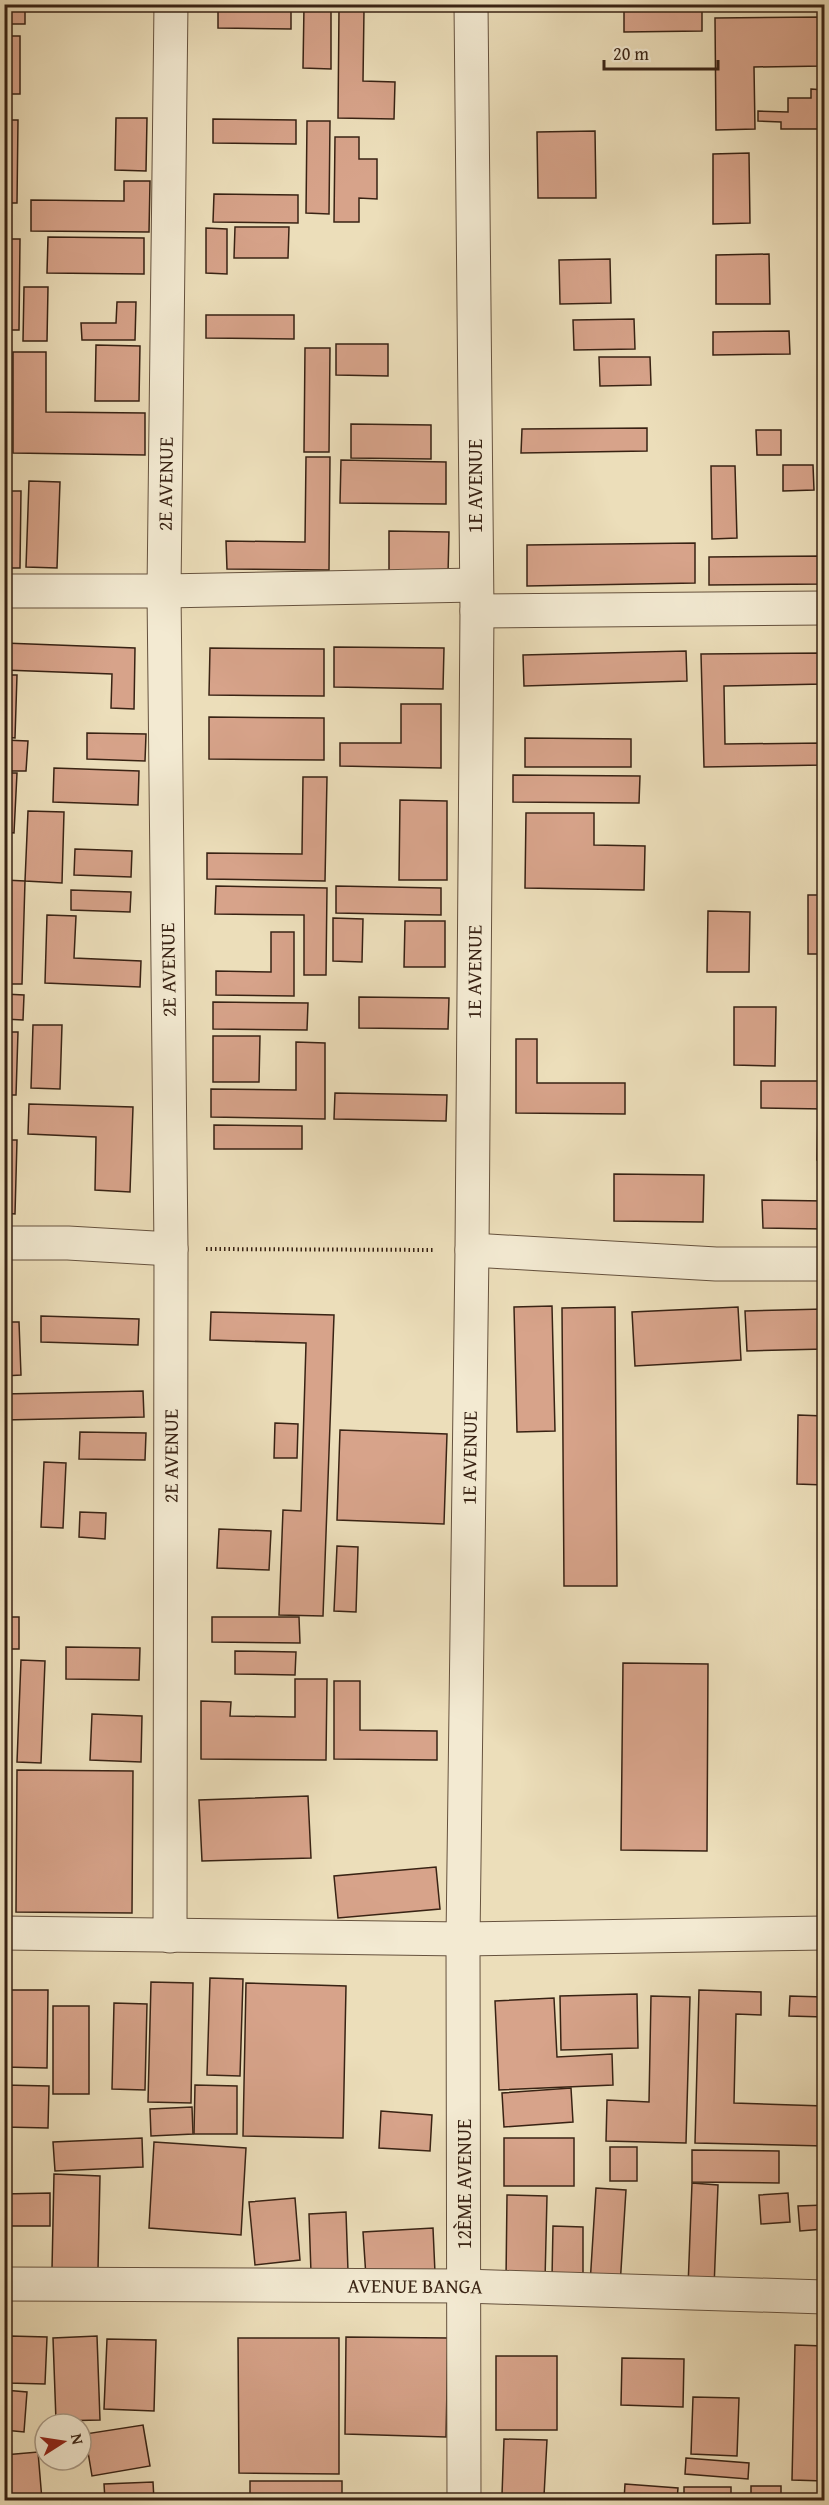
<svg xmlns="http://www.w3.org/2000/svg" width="829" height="2505" viewBox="0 0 829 2505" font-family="'Gentium Book Plus',serif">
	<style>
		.building { fill: #d7a38a; stroke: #392314; stroke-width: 1.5 }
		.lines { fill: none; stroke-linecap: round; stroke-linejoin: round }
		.street-casing { stroke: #66523e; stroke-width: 35 }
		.path { stroke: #392314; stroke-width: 4; stroke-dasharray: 1.5 3; stroke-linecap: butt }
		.street { stroke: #f3ead2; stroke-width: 33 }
		.labels { text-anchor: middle; stroke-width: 4.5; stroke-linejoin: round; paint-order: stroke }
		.street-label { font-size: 20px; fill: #392314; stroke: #f3ead2 }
	</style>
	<rect width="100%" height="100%" fill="#ecdeba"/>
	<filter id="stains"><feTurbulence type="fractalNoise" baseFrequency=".00333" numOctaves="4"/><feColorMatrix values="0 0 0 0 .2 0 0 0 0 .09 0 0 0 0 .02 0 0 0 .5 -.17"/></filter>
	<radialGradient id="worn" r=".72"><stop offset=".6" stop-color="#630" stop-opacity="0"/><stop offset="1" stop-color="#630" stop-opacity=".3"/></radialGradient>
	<!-- building -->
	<g class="building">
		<rect x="4" y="4" width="21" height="20"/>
		<polygon points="218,4 291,4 291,29 218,28"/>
		<polygon points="304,6 331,6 331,69 303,68"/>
		<polygon points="339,9 364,10 363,81 395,82 394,119 338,118"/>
		<polygon points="702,9 702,31 624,32 624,10"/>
		<polygon points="824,17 824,66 754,67 755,129 716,130 715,18"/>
		<rect x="4" y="36" width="16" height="58"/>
		<polygon points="811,89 824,90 824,129 781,129 781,122 758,121 758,111 788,112 788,98 811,98"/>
		<polygon points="116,118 147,118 146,171 115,170"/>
		<polygon points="213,119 296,120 296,144 213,143"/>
		<polygon points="4,120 18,120 17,203 4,203"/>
		<polygon points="307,121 330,121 329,214 306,213"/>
		<polygon points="595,131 596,198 538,198 537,132"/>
		<polygon points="335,137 359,137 359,159 377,159 377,199 359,198 359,222 334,222"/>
		<polygon points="749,153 750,223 713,224 713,154"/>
		<polygon points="823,154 824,154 824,220"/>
		<polygon points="124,181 150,181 149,232 31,231 31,200 124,201"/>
		<polygon points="214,194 298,195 298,223 213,222"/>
		<polygon points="235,227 289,227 288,258 234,258"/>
		<polygon points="206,228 227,229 227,274 206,273"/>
		<polygon points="48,237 144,238 144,274 47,273"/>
		<polygon points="4,239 20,239 19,330 4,330"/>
		<polygon points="769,254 770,304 716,304 716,255"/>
		<polygon points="610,259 611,303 560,304 559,260"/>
		<polygon points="24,287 48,287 47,341 23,341"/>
		<polygon points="117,302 136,302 135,340 82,340 81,323 116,323"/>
		<polygon points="206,315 294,315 294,339 206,338"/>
		<polygon points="634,319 635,349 574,350 573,320"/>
		<polygon points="789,331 790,354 713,355 713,332"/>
		<polygon points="336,344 388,344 388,376 336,375"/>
		<polygon points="96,345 140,346 139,401 95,401"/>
		<polygon points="305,348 330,348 329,452 304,452"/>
		<polygon points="13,352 46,352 46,412 145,413 145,455 13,453"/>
		<polygon points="599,357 650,357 651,385 600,386"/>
		<polygon points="351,424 431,425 431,459 351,458"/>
		<polygon points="647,428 647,451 521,453 522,429"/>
		<polygon points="756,430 781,430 781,455 757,455"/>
		<polygon points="306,457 330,457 329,570 227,569 226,541 305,542"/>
		<polygon points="341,460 446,462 446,504 340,503"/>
		<polygon points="783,465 813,465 814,490 783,491"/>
		<polygon points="711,466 735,466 737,538 712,539"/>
		<polygon points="29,481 60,482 57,568 26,567"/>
		<polygon points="4,491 21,491 20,568 4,568"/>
		<polygon points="389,531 449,532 448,575 389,574"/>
		<polygon points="695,543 695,583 527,586 527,545"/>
		<polygon points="824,556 824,584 709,585 709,557"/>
		<polygon points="4,643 135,648 134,709 111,708 112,674 4,670"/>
		<polygon points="334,647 444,648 443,689 334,687"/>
		<polygon points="210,648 324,649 324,696 209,695"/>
		<polygon points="686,651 687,681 524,686 523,655"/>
		<polygon points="824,653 824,684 724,686 725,744 824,743 824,765 704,767 701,654"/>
		<polygon points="4,675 17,675 15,738 4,737"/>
		<polygon points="401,704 441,704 441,768 340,766 340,743 401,743"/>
		<polygon points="209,717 324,718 324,760 209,759"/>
		<polygon points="87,733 146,734 145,761 87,759"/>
		<polygon points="525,738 631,739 631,767 525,767"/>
		<polygon points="4,740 28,741 26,771 4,771"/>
		<polygon points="54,768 139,771 138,805 53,802"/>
		<polygon points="4,773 17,773 14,833 4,832"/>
		<polygon points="513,775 640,776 639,803 513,802"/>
		<polygon points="303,777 327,777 325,881 207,879 207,853 302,854"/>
		<polygon points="400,800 447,801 447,880 399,880"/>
		<polygon points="28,811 64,812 62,883 25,881"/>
		<polygon points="526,813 594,813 594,845 645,846 644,890 525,888"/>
		<polygon points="75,849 132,851 131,877 74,875"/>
		<polygon points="4,880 25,881 22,984 4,984"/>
		<polygon points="216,886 327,888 326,975 304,975 304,915 215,914"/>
		<polygon points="336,886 441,888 441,915 336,913"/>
		<polygon points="71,890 131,892 130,912 71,910"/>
		<rect x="808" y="895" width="16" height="59"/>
		<polygon points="708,911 750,912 749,972 707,972"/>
		<polygon points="47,915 76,916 74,958 141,961 140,987 45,983"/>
		<polygon points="333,918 363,919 362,962 333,961"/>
		<polygon points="405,921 445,921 445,967 404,967"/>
		<polygon points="271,932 294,932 294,996 216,995 216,971 271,972"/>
		<polygon points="4,994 24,995 23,1020 4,1019"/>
		<polygon points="359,997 449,998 448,1029 359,1028"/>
		<polygon points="213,1002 308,1003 307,1030 213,1029"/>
		<polygon points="734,1007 776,1007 775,1066 734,1065"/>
		<polygon points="33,1025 62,1025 60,1089 31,1088"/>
		<polygon points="4,1032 18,1032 16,1095 4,1095"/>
		<polygon points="213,1036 260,1036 259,1082 213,1082"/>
		<polygon points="516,1039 537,1039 537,1083 625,1083 625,1114 516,1113"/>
		<polygon points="296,1042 325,1043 325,1119 211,1117 211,1089 296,1090"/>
		<polygon points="761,1081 824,1081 824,1109 761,1108"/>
		<polygon points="335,1093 447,1095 446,1121 334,1119"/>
		<polygon points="29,1104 133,1107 130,1192 95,1190 96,1137 28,1134"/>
		<polygon points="818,1114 824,1115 824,1160 817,1160"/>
		<polygon points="214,1125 302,1126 302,1149 214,1149"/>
		<polygon points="4,1140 17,1140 15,1214 4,1213"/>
		<polygon points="614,1174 704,1175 703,1222 614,1221"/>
		<polygon points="762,1200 824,1201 824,1229 763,1228"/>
		<polygon points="552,1306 555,1431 517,1432 514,1307"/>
		<polygon points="615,1307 617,1586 564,1586 562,1308"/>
		<polygon points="738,1307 741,1360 635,1366 632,1312"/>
		<polygon points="824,1309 824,1349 747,1351 745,1311"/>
		<polygon points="211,1312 334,1315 323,1616 279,1615 283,1510 301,1511 306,1343 210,1340"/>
		<polygon points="41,1316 139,1319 138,1345 41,1342"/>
		<polygon points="4,1322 19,1322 21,1375 4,1376"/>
		<polygon points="143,1391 144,1417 4,1420 4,1394"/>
		<polygon points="798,1415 824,1416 824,1485 797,1484"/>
		<polygon points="275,1423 298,1424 297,1458 274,1458"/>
		<polygon points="340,1430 447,1434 444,1524 337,1520"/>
		<polygon points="80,1432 146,1433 145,1460 79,1459"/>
		<polygon points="44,1462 66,1463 63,1528 41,1527"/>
		<polygon points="80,1512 106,1513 105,1539 79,1537"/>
		<polygon points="219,1529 271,1531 269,1570 217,1568"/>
		<polygon points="337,1546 358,1547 356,1612 334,1611"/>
		<rect x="4" y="1617" width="15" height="32"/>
		<polygon points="212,1617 299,1617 300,1643 212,1642"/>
		<polygon points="66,1647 140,1648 139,1680 66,1679"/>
		<polygon points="235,1651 296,1652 295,1675 235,1674"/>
		<polygon points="21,1660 45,1661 41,1763 17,1762"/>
		<polygon points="623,1663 708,1664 707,1851 621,1850"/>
		<polygon points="295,1679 327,1679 326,1760 201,1759 201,1701 231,1702 230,1716 295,1717"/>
		<polygon points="334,1681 360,1681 360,1730 437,1731 437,1760 334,1759"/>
		<polygon points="92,1714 142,1716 141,1762 90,1760"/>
		<polygon points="17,1770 133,1771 132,1913 16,1912"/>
		<polygon points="308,1796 311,1858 202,1861 199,1800"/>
		<polygon points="4,1815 6,1815 4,1856"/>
		<polygon points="436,1867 440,1909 338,1918 334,1876"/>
		<polygon points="210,1978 243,1979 240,2076 207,2075"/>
		<polygon points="151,1982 193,1983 191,2103 148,2102"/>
		<polygon points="246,1983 346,1986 343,2138 243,2136"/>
		<polygon points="4,1990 48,1990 47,2068 4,2067"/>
		<polygon points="699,1990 761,1992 761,2015 736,2014 734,2103 824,2106 824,2146 695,2143"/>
		<polygon points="637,1994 638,2048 561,2050 560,1996"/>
		<polygon points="651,1996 690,1997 686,2143 606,2141 607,2100 649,2102"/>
		<polygon points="790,1996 824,1997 824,2017 789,2016"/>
		<polygon points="554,1998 557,2057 612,2054 613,2085 499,2090 495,2001"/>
		<polygon points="114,2003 147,2004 145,2090 112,2089"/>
		<rect x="53" y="2006" width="36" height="88"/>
		<polygon points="4,2085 49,2086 48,2128 4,2127"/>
		<polygon points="195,2085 237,2086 237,2134 194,2134"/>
		<polygon points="571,2088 573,2122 504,2127 502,2093"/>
		<polygon points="192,2107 193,2134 151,2136 150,2109"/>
		<polygon points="381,2111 432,2115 430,2151 379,2148"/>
		<polygon points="142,2138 143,2167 55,2171 53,2142"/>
		<rect x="504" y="2138" width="70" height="48"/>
		<polygon points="154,2142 246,2148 241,2235 149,2228"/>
		<rect x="610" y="2147" width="27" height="34"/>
		<polygon points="692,2150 779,2151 779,2183 692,2182"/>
		<polygon points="54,2174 100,2176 98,2270 52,2269"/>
		<polygon points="692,2183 718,2185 714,2288 688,2287"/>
		<polygon points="596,2188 626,2190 620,2286 590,2284"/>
		<polygon points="50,2193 50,2226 4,2226 4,2194"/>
		<polygon points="788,2193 790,2222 761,2224 759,2195"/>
		<polygon points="507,2195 547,2196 545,2281 506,2280"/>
		<polygon points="295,2198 300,2260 255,2265 249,2202"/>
		<polygon points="824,2205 824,2229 800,2231 798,2206"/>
		<polygon points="346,2212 348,2271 311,2273 309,2214"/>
		<polygon points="553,2226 583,2227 583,2278 552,2278"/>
		<polygon points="433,2228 435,2273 366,2277 363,2232"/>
		<polygon points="10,2336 47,2337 45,2384 8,2383"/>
		<polygon points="97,2336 100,2420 56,2421 53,2338"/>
		<polygon points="346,2337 448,2338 446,2437 345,2434"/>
		<polygon points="238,2338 339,2338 339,2474 239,2473"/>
		<polygon points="107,2339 156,2340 154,2411 104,2409"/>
		<polygon points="795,2345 824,2346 824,2481 792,2480"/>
		<rect x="496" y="2356" width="61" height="74"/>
		<polygon points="622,2358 684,2359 683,2407 621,2405"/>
		<polygon points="4,2390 27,2392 24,2432 4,2430"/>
		<polygon points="693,2397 739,2398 737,2456 691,2454"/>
		<polygon points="143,2425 150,2466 92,2476 85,2434"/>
		<polygon points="504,2439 547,2440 544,2496 502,2495"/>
		<polygon points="38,2452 42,2500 4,2500 4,2455"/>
		<polygon points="686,2458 749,2463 748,2479 685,2474"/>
		<rect x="250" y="2481" width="92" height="19"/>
		<polygon points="153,2482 154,2500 105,2500 104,2484"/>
		<polygon points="625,2484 678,2488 677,2500 624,2500"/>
		<rect x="751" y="2486" width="30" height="14"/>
		<rect x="684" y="2487" width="47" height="13"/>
	</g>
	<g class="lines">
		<!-- street casing -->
		<g class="street-casing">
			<g id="street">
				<polyline points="4,591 164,591 476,585"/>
				<polyline points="477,611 824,608"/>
				<polyline points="4,1243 68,1243 171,1249"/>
				<polyline points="472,1250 716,1264 824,1264"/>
				<polyline points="4,1933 463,1939 824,1933"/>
				<path id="s1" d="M170,1936L171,1249L164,591L171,4"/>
				<path id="s2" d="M4,2284L464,2286L824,2297"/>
				<path id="s3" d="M464,2500L463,1939L472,1250L477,611L471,4"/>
			</g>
		</g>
		<!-- path -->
		<polyline class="path" points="206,1249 435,1250"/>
		<!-- street -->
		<use href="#street" class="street"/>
	</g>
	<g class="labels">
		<!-- street labels -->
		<g class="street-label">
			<text dy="7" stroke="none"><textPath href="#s1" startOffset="1452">2E AVENUE</textPath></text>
			<text transform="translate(475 486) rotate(-90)" y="7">1E AVENUE</text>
			<text transform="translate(168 970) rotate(-91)" y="7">2E AVENUE</text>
			<text dy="7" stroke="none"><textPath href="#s3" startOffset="1528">1E AVENUE</textPath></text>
			<text dy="7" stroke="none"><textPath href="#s1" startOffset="480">2E AVENUE</textPath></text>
			<text dy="7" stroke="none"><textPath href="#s3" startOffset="1042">1E AVENUE</textPath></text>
			<text transform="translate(464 2184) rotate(-90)" y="7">12ÈME AVENUE</text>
			<text dy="7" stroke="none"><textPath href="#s2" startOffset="411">AVENUE BANGA</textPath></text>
		</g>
	</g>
	<!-- margin -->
	<rect width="829" height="2505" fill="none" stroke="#ecdeba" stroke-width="24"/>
	<rect x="6" y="6" width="817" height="2493" fill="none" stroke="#392314" stroke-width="3"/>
	<rect x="12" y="12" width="805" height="2481" fill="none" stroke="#392314" stroke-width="1.5"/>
	<!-- north arrow -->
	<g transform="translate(63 2442) rotate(78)"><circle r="28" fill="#f3ead2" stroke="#a99a86" stroke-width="1.5"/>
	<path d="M0-4.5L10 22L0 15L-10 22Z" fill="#8f2418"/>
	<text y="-9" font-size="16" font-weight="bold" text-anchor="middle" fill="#392314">N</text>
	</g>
	<!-- scale -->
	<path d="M604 60v9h114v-9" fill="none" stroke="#392314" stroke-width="3"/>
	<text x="613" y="60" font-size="18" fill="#392314" stroke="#f3ead2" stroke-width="4.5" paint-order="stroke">20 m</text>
	<rect width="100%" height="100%" filter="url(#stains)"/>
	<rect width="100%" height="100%" fill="url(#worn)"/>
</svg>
